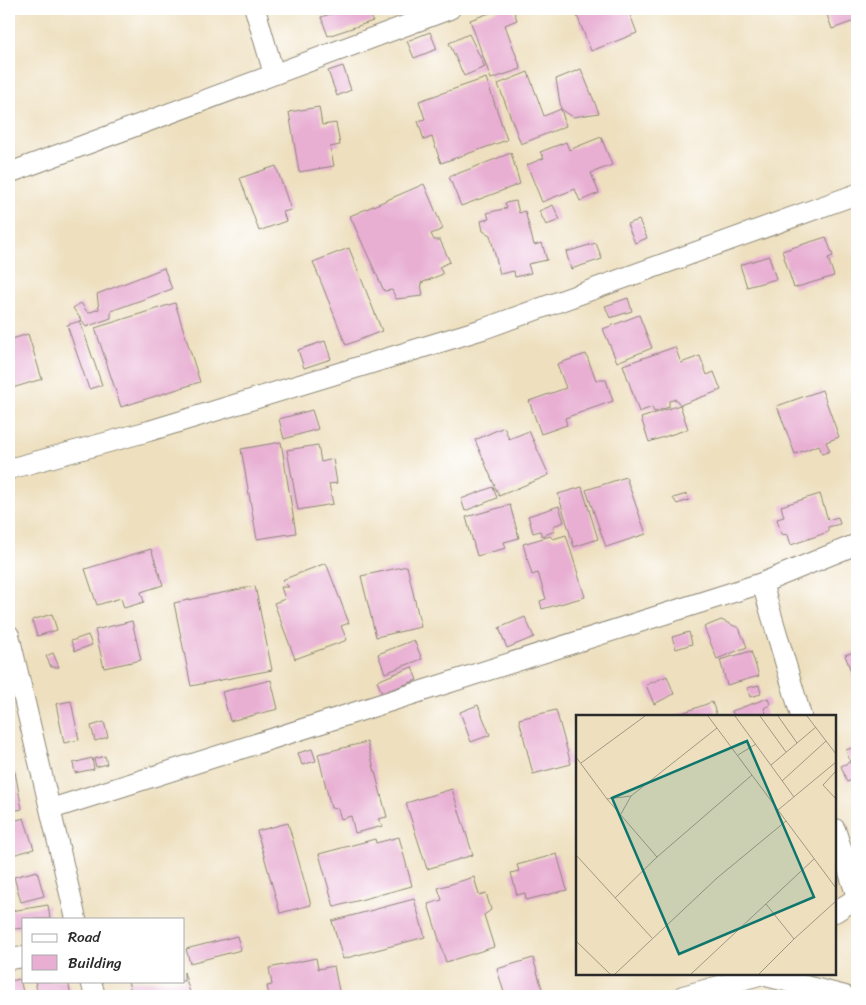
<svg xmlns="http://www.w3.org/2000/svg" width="866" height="1005" viewBox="0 0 866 1005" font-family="Sriracha,sans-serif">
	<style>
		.building { fill: #e8afd3 }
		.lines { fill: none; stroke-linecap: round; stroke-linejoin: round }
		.minor-casing { stroke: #8c8675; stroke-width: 22 }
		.minor { stroke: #fff; stroke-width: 20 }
		.inset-road { fill: none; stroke: #a09884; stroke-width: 1 }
		.view { fill: #0f766e; fill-opacity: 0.15; stroke: #0f766e; stroke-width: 2.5 }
		.inset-edge { fill: none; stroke: #2b2b2b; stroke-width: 2.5 }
	</style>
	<rect width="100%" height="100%" fill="#fff"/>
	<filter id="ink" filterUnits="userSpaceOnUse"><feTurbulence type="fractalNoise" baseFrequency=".02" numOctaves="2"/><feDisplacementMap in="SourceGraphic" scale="10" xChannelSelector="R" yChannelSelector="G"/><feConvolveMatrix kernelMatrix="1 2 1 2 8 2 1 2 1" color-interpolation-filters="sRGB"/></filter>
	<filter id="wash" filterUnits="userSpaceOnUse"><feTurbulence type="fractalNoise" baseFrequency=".0096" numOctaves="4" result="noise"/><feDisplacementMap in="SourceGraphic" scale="20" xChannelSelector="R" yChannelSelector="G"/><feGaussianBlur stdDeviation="1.12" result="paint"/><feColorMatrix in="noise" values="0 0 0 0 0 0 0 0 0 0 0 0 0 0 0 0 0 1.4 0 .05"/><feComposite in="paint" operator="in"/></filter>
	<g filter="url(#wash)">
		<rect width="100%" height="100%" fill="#eee0bf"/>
		<g id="blocks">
			<!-- building -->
			<g class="building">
				<polygon points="316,9 333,9 318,14"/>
				<polygon points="345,9 369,9 373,21 328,36 321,17"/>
				<polygon points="501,9 513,9 517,20 505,25 521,69 491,79 470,20"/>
				<polygon points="585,9 628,9 637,33 591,51 576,13"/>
				<polygon points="825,9 857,9 857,20 832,29"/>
				<polygon points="430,32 437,49 414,58 407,41"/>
				<polygon points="469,34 485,67 464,76 449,43"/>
				<polygon points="343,66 351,90 337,96 328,71"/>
				<polygon points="581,69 599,113 573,117 561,109 556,79"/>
				<polygon points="528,72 544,116 561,109 566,126 521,144 498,84"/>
				<polygon points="486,78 507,140 441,163 432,137 424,140 418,121 425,119 419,101"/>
				<polygon points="319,107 322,125 336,123 340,145 330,147 334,166 299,172 289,112"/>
				<polygon points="601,137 612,165 591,173 599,193 580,201 575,189 542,202 527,165 544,158 540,152 566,142 569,150"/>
				<polygon points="511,153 520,184 461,206 449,177"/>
				<polygon points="276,166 291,210 283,212 286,221 259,231 240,178"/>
				<polygon points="424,184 443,229 431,234 434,240 440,240 450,262 439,267 443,274 421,283 423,296 396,299 392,290 384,291 350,216"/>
				<polygon points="516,201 519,213 525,211 534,245 542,243 547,260 528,264 531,273 515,277 514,271 500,274 490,235 483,231 481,221 489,219 487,213 507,208 505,203"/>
				<polygon points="553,205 560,220 546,225 539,211"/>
				<polygon points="639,220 647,238 635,243 627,224"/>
				<polygon points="826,237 833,256 828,258 834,276 794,288 782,251"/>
				<polygon points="596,243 602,259 571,269 566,252"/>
				<polygon points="349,248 382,331 346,345 313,262"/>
				<polygon points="769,256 776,279 747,287 740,265"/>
				<polygon points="164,268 172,289 111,311 111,318 86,327 73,308 81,303 88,313 99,309 97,294"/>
				<polygon points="628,298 632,311 610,318 605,306"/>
				<polygon points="175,303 200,382 121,407 95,328"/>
				<polygon points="639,315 652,348 617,362 603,329"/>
				<polygon points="80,321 102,385 89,389 67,325"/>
				<polygon points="28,334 42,379 9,389 9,340"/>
				<polygon points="325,341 331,359 304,368 298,350"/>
				<polygon points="675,347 681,363 700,356 707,375 714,372 721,390 680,405 676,399 669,401 669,407 654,412 652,407 639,412 623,365"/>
				<polygon points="586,354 596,380 606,380 613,401 565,418 567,425 541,434 529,401 566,388 557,364"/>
				<polygon points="822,390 839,437 826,442 830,451 822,454 819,445 795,454 777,406"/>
				<polygon points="680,405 688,429 649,442 641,418"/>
				<polygon points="312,410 318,429 284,439 279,419"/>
				<polygon points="504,427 509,439 529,431 549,475 499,496 475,440"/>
				<polygon points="281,442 296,533 257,539 241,449"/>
				<polygon points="318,445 321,462 333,459 337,483 329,484 333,504 298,510 287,450"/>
				<polygon points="626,477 646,534 606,547 586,490"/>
				<polygon points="493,487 497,498 465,511 461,499"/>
				<polygon points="582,487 598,539 574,547 558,494"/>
				<polygon points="687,494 689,500 677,504 673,498"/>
				<polygon points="820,494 828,520 838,517 840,524 828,527 828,532 791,545 788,535 781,534 777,519 784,517 781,506"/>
				<polygon points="510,505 519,538 504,542 506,548 477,556 466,517"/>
				<polygon points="559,506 564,522 553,526 555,531 542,536 540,531 533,533 528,516"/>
				<polygon points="566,535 585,597 542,609 540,601 546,599 538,573 532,575 523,544 550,536 553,539"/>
				<polygon points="151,549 163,585 141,592 144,602 124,608 121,598 97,605 85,569"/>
				<polygon points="326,563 349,623 341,626 347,640 295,659 274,603 285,599 281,587 289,587 282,580"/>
				<polygon points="407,566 421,627 376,637 361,576"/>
				<polygon points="255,586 272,670 191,686 174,603"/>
				<polygon points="52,614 57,630 37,636 32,620"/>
				<polygon points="525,617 534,637 507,648 499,628"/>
				<polygon points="721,620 739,628 747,647 717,659 704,627"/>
				<polygon points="132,621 141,660 104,668 95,630"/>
				<polygon points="689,632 692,644 676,649 672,637"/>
				<polygon points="88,635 92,645 75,651 71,641"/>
				<polygon points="414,640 422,659 385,673 378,654"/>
				<polygon points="751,651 759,676 727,685 720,660"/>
				<polygon points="857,651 857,687 845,655"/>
				<polygon points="53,653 59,667 51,667 46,656"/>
				<polygon points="412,667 417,680 382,693 377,681"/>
				<polygon points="667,676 674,694 654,704 646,685"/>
				<polygon points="271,680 278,709 230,721 222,692"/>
				<polygon points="759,685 761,694 750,697 747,688"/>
				<polygon points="768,698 770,705 764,708 767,716 734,716 732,711"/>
				<polygon points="71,701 79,740 64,743 56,704"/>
				<polygon points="712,702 717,716 674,716"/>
				<polygon points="478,705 490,735 471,742 460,712"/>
				<polygon points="556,710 571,764 533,774 519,719"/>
				<polygon points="104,722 108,737 95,741 91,726"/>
				<polygon points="367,742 387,817 378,819 383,826 355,833 351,816 341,819 338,809 331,808 318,754"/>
				<polygon points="857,746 857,778 847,782 841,766 850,762 846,750"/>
				<polygon points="312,749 316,761 302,765 298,753"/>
				<polygon points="105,756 107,764 96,767 94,759"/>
				<polygon points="92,758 94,769 75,773 73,763"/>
				<polygon points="15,772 22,809 9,812 9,773"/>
				<polygon points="452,789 473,855 427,869 406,803"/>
				<polygon points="24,818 34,849 9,856 9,822"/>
				<polygon points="288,823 311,905 280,913 257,831"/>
				<polygon points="399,837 412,886 334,907 319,854 375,839 376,843"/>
				<polygon points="557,854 567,890 526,900 525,893 517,895 511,873 519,871 517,865"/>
				<polygon points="37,871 44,896 21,902 14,877"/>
				<polygon points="474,877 479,895 486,893 491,910 484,915 494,947 446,962 428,904 442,900 438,888"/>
				<polygon points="414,899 425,937 343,959 332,921"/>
				<polygon points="48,905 50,919 24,919 24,928 14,929 11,911"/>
				<polygon points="237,936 241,950 190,963 186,949"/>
				<polygon points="316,958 318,969 334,966 340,996 269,996 267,986 272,985 269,968"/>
				<polygon points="533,958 543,992 528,996 505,996 497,969"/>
				<polygon points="184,972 191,996 132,996 128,981 184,981"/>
				<polygon points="20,979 24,996 9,996 9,981"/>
				<polygon points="35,981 68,981 71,996 38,996"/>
			</g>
		</g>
	</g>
	<g filter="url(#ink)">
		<use href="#blocks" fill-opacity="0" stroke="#8c8675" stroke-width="1"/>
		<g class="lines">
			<!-- minor casing -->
			<g class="minor-casing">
				<g id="minor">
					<polyline points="255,9 274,74"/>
					<polyline points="9,173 450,9"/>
					<polyline points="9,469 149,431 483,329 857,194"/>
					<polyline points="762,583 801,716"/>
					<polyline points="9,635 76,919"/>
					<polyline points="51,809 762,583 857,544"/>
					<polyline points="835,829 857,897"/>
					<polyline points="835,912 857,898"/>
					<polyline points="9,959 24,957"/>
					<polyline points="762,975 845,996"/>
					<polyline points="91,981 95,996"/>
					<polyline points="683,996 763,974"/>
				</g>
			</g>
			<!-- minor -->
			<use href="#minor" class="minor"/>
		</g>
	</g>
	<!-- overview -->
	<g transform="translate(576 715)">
		<rect width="260" height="260" fill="#eee0bf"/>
		<path class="inset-road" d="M132,1L260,173M159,1L218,82M184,1L210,37M202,1L221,28M231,1L260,39M162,40L180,29M0,42L31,84L81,142M5,48L69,1M195,50L240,12M260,56L247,70L260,84M206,66L250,26M31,84L55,81M202,95L260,47M45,99L55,81L141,13M0,140L76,223M39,183L81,142L176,60M218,224L260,186M0,226L34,259M39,259L141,163L210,106M115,259L238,144M183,259L218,224L190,189"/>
		<path class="view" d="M171,26L238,182L103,239L36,83Z"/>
		<rect width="260" height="260" class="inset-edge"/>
	</g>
	<!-- margin -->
	<rect width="866" height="1005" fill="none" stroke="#fff" stroke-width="30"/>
	<!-- legend -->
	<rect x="22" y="918" width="162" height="65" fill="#ffffff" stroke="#aaaaaa"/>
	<rect x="32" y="934" width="25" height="8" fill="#ffffff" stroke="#aaaaaa"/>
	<text x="68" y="942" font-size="15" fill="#2b2b2b">Road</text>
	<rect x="32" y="955" width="25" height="15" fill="#e8afd3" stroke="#aaaaaa"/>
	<text x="68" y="968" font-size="15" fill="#2b2b2b">Building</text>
</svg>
